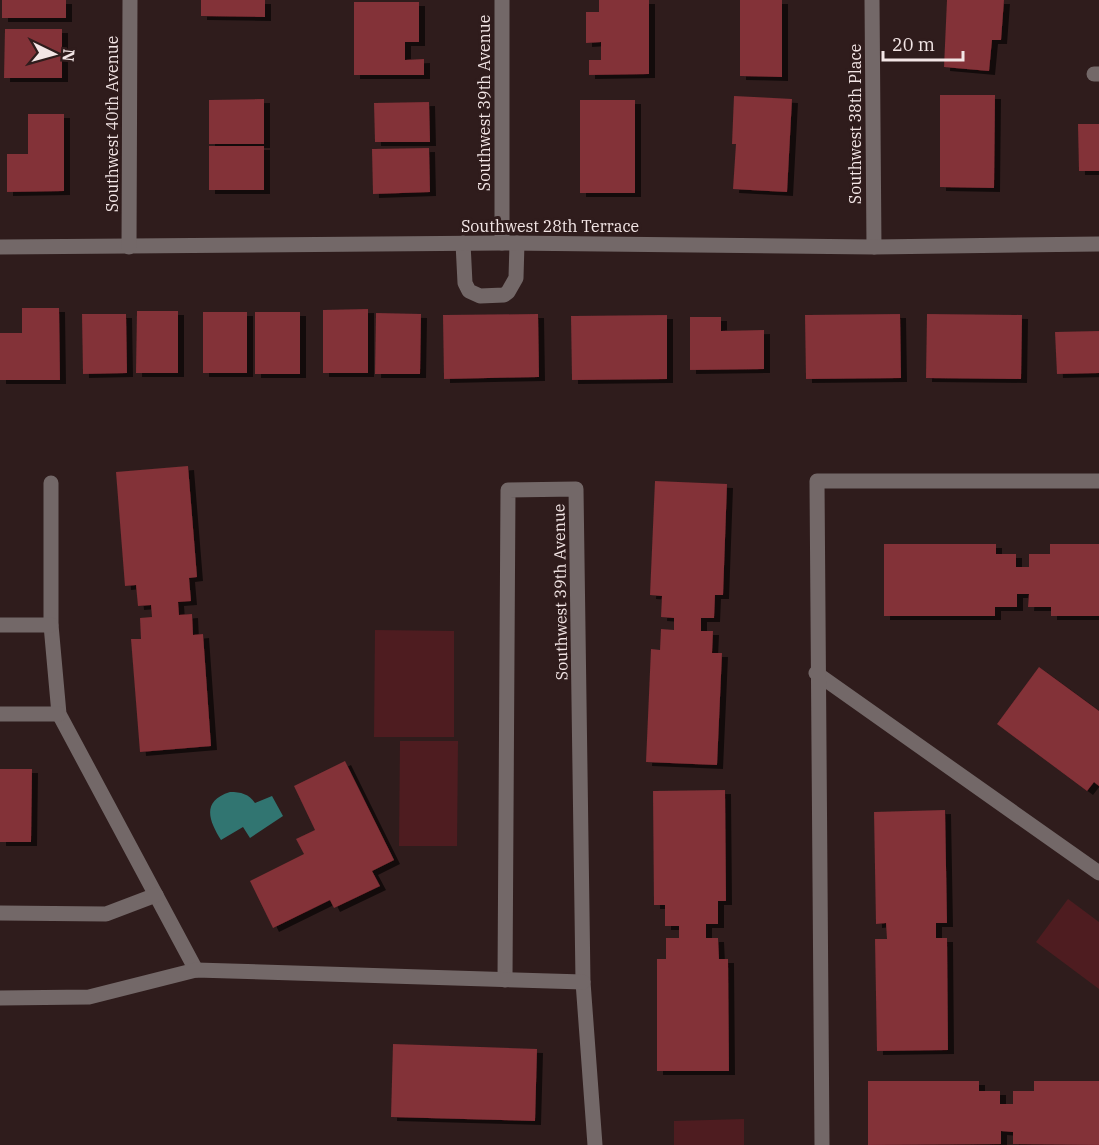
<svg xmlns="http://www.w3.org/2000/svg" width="1099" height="1145" viewBox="0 0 1099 1145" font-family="'IBM Plex Serif',serif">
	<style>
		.green { fill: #4e1c20 }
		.water { fill: #317571 }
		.building { fill: #833037; filter: url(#shadow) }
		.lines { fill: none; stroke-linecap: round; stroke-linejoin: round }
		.minor { stroke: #736868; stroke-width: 15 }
		.labels { text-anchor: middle; stroke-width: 6; stroke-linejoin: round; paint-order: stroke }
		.street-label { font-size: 16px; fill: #f3e6e6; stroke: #2f1c1c }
	</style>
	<defs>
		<filter id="shadow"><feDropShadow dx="6" dy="4" stdDeviation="0" flood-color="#0009"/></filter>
	</defs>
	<rect width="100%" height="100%" fill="#2f1c1c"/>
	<!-- green -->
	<g class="green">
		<polygon points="375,630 454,631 454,737 374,737"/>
		<polygon points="400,741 458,741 457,846 399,846"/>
		<polygon points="1068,899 1099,922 1099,989 1036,942"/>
		<polygon points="744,1119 744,1145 674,1145 674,1121"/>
	</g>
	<!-- water -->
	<path class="water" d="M230,792C241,792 249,794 255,803L272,796L283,816L250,838L243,827L221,840C209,821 201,801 230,792Z"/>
	<!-- building -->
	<g class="building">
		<rect x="2" y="0" width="64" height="18"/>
		<polygon points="201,0 265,0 265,17 201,16"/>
		<polygon points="599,0 649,0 649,74 589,75 589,60 601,60 601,42 586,43 586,12 599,12"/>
		<polygon points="740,0 782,0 782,77 740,76"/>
		<polygon points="947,0 1004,0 1001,40 992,40 989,71 944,67"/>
		<polygon points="354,2 419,2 419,42 405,42 405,60 424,59 424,75 354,75"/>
		<polygon points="5,29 62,29 62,78 4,78"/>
		<polygon points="940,95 995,95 994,188 940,187"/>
		<polygon points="734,96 792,99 787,192 733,189 736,144 732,144"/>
		<polygon points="264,99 264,144 209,144 209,100"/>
		<rect x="580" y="100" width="55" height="93"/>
		<polygon points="429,102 430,142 375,142 374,103"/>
		<polygon points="28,114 64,114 64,191 7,192 7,154 28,154"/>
		<polygon points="1078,124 1099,124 1099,171 1079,171"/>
		<rect x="209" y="146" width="55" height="44"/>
		<polygon points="429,148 430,192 373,194 372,149"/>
		<polygon points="22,308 59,308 60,380 0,380 0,333 22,333"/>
		<polygon points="368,309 368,373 323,373 323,310"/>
		<polygon points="137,311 178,311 178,373 136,373"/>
		<rect x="203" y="312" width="44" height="61"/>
		<rect x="255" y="312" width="45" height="62"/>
		<polygon points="376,313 421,314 420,374 375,374"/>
		<polygon points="82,314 126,314 127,373 83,374"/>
		<polygon points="538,314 539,377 444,379 443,315"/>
		<polygon points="900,314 901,378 806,379 805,315"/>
		<polygon points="927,314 1022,315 1021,379 926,378"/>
		<polygon points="667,315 667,379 572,380 571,316"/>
		<polygon points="690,317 721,317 721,331 764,330 764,369 690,370"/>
		<polygon points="1099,331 1099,373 1057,374 1055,332"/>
		<polygon points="188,466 197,577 189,578 191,601 178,602 179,615 192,614 193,635 203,634 211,746 140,752 131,639 141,639 140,618 152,617 151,605 138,606 136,585 125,586 116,472"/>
		<polygon points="655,481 727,484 723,595 715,595 714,618 701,618 701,631 713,631 712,653 722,653 717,765 646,762 651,649 660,650 661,629 674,630 674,618 661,617 662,596 650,595"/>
		<polygon points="884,544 996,544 996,554 1016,554 1016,567 1029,567 1029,554 1050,554 1050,544 1099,544 1099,616 1051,616 1051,607 1028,607 1029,594 1017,594 1017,607 995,607 995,616 884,616"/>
		<polygon points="1039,667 1099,711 1099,786 1094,782 1087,791 997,724"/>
		<polygon points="345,761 394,860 372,871 380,886 334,908 330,900 273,928 250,881 304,854 296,839 315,830 294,786"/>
		<polygon points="0,769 32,769 31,842 0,842"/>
		<polygon points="725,790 726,901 718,901 718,924 706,924 706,938 718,938 719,959 728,959 729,1071 657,1071 657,959 666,959 666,938 679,938 679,926 665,926 665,905 654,905 653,791"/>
		<polygon points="945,810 947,923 936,923 936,938 947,938 948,1050 877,1051 875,939 887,939 886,923 876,924 874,812"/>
		<polygon points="393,1044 537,1049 535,1121 391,1117"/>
		<polygon points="868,1081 979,1081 979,1091 1000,1091 1000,1104 1013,1104 1013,1091 1034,1091 1034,1081 1099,1081 1099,1145 1013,1144 1013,1132 1001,1131 1001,1144 868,1145"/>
	</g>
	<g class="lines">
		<!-- minor -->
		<g class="minor">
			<polyline points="502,0 502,243"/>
			<polyline points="872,0 874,247"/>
			<polyline points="1094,74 1099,74"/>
			<polyline points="463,243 465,283 469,291 480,296 504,295 508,292 516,278 517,243"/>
			<polyline points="0,247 502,243 874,247 1099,244"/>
			<polyline points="129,247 130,0"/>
			<polyline points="51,483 51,625 59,714 196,970"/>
			<polyline points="0,625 51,625"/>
			<polyline points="816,673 1099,873"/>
			<polyline points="0,714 59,714"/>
			<polyline points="0,913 106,914 156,895"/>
			<polyline points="505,980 508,490 576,489 583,982 595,1145"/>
			<polyline points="0,998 89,997 196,970 583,982"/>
			<polyline points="822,1145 817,481 1099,481"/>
		</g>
	</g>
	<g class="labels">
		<!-- street labels -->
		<g class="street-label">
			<text transform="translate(484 103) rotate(-90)" y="6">Southwest 39th Avenue</text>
			<text transform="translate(112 124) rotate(-90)" y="6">Southwest 40th Avenue</text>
			<text transform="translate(855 124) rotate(-90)" y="6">Southwest 38th Place</text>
			<text x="550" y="232">Southwest 28th Terrace</text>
			<text transform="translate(560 592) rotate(-91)" y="6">Southwest 39th Avenue</text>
		</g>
	</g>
	<!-- north arrow -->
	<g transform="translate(54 54) rotate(95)" stroke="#2f1c1c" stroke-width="4.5" paint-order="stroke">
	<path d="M0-4.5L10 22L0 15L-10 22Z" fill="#f3e6e6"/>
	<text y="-9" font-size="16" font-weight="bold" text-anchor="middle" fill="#f3e6e6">N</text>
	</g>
	<!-- scale -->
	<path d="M883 51v9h80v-9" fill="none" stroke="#f3e6e6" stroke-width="3"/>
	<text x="892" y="51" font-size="18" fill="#f3e6e6" stroke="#2f1c1c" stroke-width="4.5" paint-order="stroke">20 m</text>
</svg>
